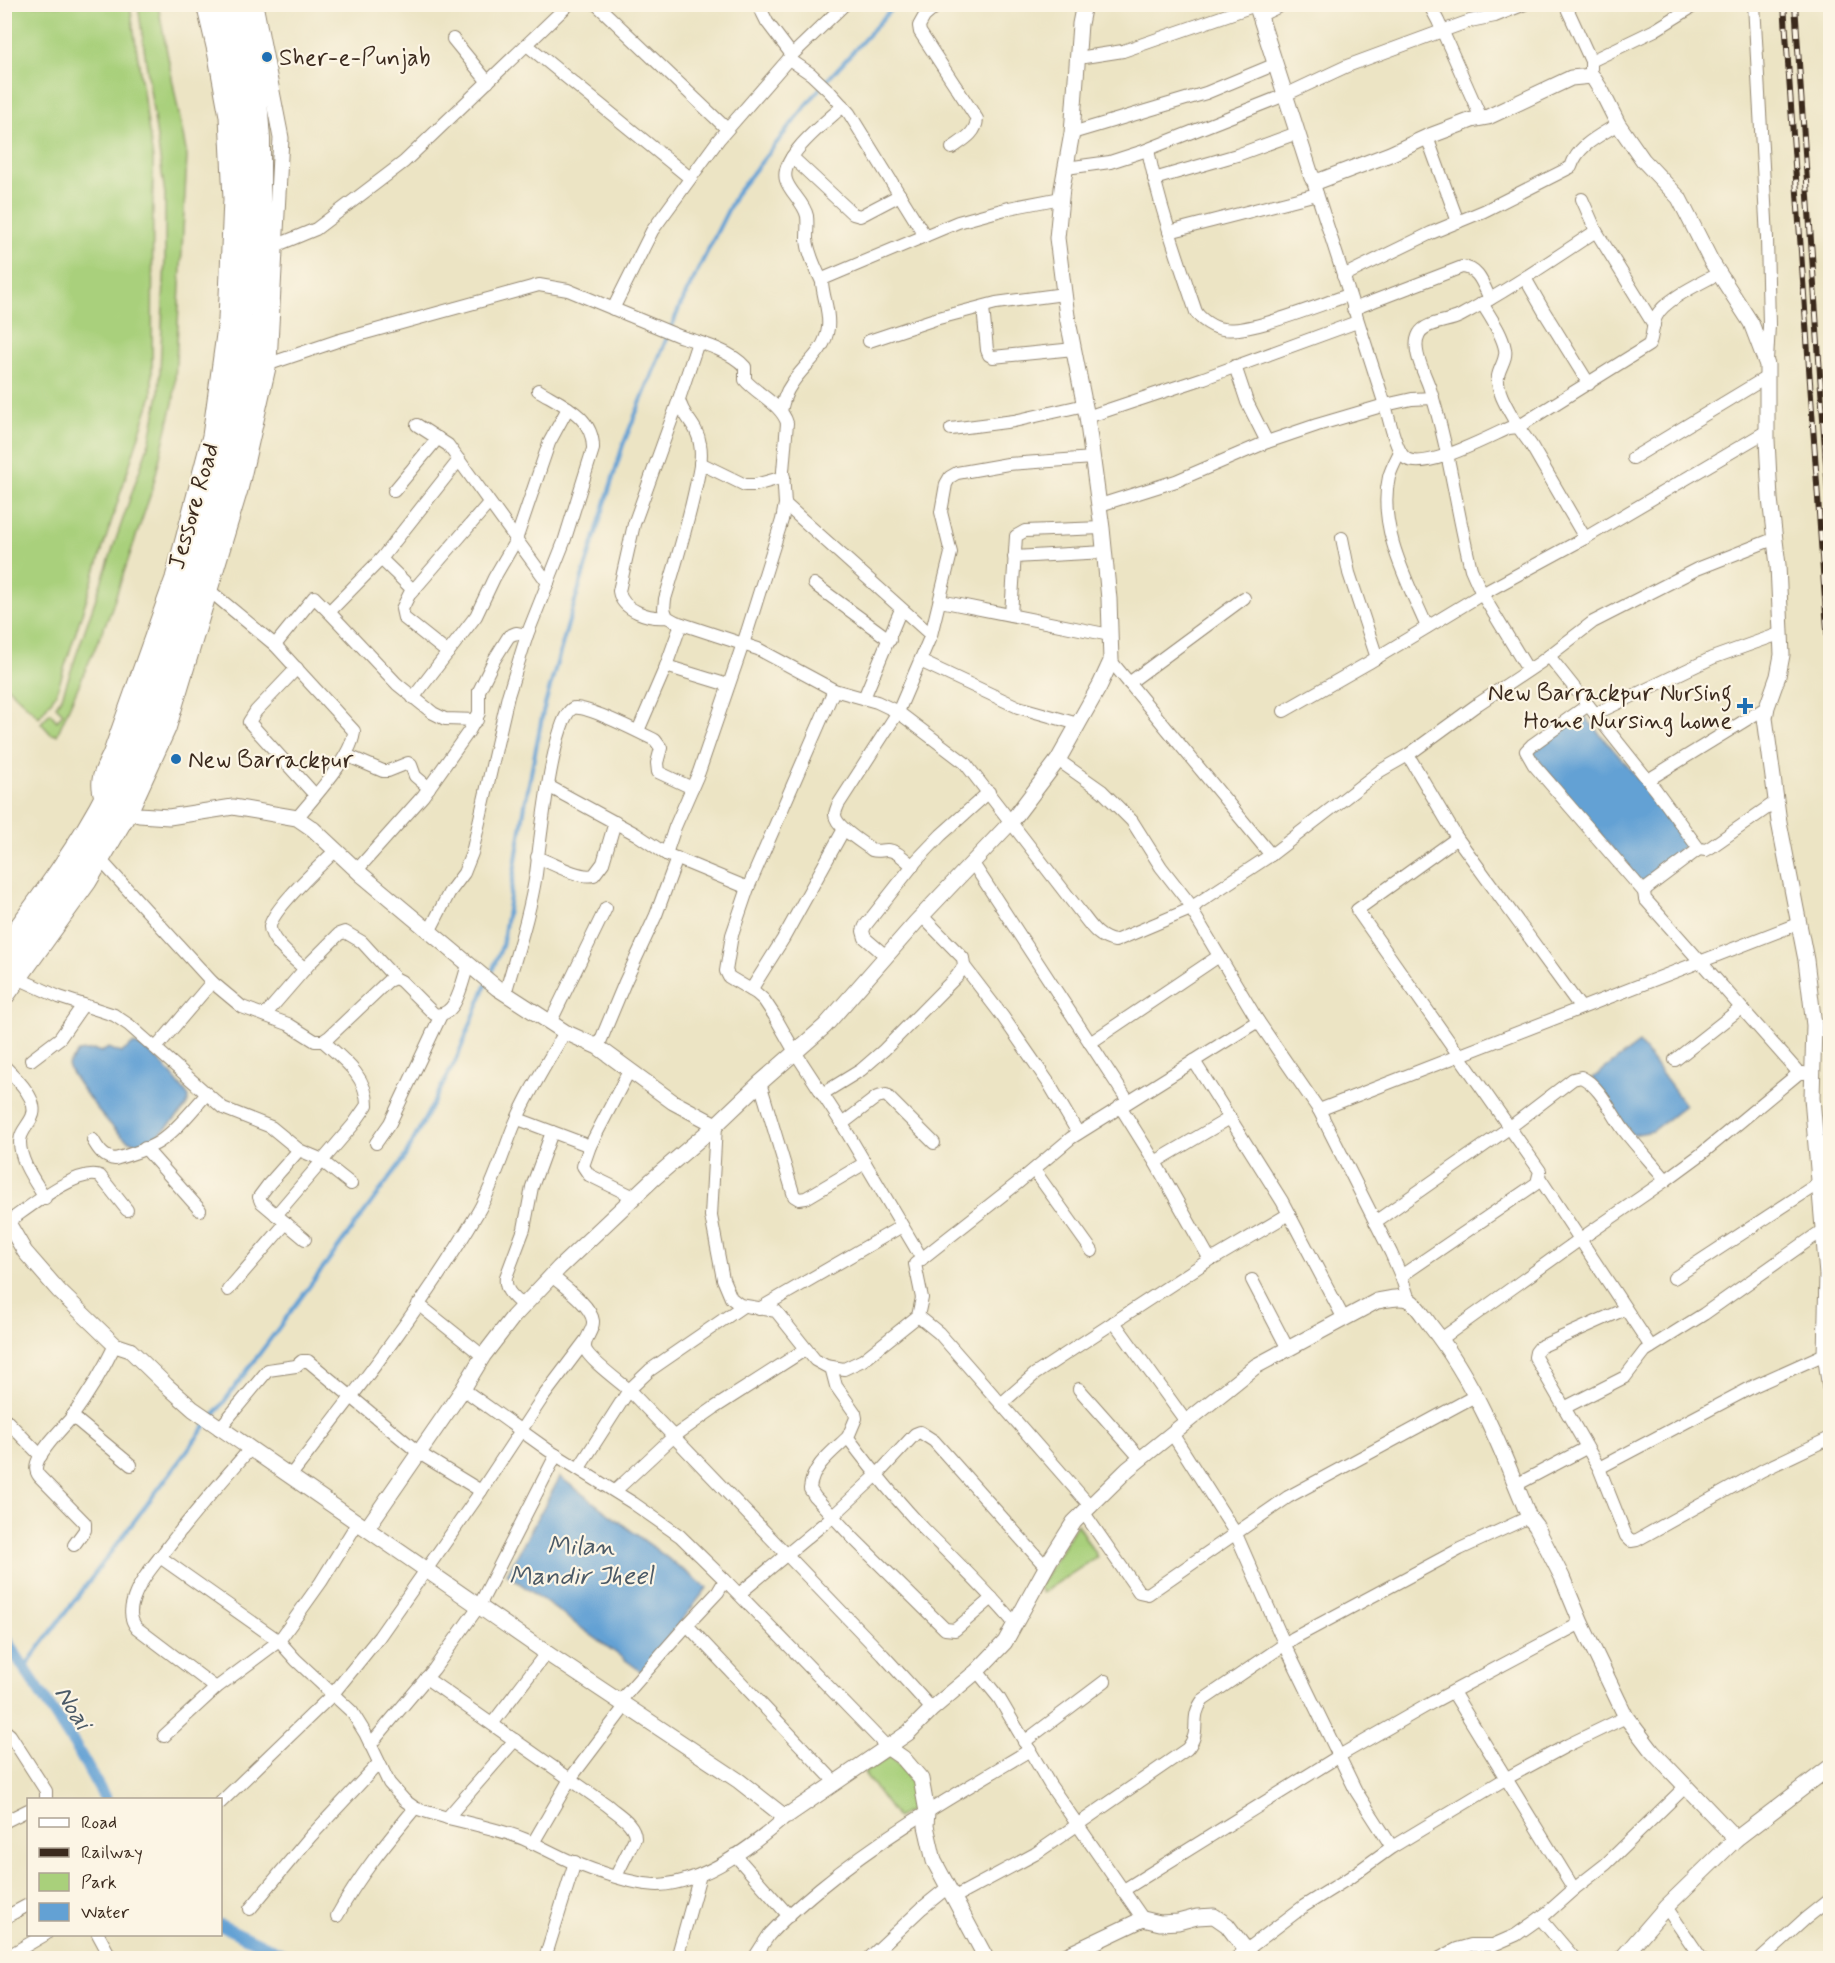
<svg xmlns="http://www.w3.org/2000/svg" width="1835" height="1963" viewBox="0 0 1835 1963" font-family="Mynerve,sans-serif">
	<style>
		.green { fill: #a9d07b; stroke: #727d4c; stroke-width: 1.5 }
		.water { fill: #63a1d4; stroke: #4f6679; stroke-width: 1.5 }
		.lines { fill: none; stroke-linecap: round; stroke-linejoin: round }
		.stream { stroke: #63a1d4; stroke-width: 4 }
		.canal { stroke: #63a1d4; stroke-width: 12 }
		.minor-casing { stroke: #948771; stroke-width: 14 }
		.tertiary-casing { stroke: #948771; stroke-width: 17 }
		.trunk-casing { stroke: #948771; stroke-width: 22 }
		.minor { stroke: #fff; stroke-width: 12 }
		.tertiary { stroke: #fff; stroke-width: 15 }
		.trunk { stroke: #fff; stroke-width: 20 }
		.rail-casing { stroke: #3b2a1e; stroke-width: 6 }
		.rail { stroke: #fcf5e5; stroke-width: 4; stroke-dasharray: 11; stroke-linecap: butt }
		.poi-dot { fill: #1f6fb2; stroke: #fcf5e5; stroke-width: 2 }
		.labels { text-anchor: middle; stroke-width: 4.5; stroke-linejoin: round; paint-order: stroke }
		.poi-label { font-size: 24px; fill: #3b2a1e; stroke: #fcf5e5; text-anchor: start }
		.street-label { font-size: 24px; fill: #3b2a1e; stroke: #fcf5e5 }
		.water-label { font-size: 26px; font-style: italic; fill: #4b5a67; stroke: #fcf5e5 }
	</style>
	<rect width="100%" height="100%" fill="#fcf5e5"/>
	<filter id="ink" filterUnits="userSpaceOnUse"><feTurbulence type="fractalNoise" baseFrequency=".0167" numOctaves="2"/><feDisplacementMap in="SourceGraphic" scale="12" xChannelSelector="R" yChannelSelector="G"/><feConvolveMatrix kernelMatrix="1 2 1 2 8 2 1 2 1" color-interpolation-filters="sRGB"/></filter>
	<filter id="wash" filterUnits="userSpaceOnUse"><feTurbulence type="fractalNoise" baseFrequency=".008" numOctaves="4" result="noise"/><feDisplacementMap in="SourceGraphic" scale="24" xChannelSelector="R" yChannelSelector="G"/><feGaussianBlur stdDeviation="1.35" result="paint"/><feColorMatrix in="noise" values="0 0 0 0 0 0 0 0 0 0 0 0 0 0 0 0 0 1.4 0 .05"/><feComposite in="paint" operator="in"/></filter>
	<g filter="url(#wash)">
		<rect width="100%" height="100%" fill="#ece4c4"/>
		<!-- green -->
		<g class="green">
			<polygon points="4,5 130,5 153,159 152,395 56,694 39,717 4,684"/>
			<polygon points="138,5 158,5 187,156 174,399 152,490 109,616 57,735 51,734 41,723 50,713 57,721 63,713 56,706 62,697 150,440 159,394 165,258 165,194"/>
			<polygon points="1077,1524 1097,1557 1042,1593 1039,1587"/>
			<polygon points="890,1756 908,1775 918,1806 897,1818 864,1773"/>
		</g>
		<!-- water -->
		<g class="water">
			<polygon points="1582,713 1636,776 1686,844 1641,883 1532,753"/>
			<polygon points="1639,1043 1685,1105 1653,1131 1632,1135 1593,1078"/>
			<path d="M133,1044C152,1047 177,1081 189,1097C189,1107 178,1115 171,1123C161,1133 148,1146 132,1142C119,1140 72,1079 68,1065L78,1052L95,1050L101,1052L109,1048L121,1053Z"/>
			<polygon points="560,1477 707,1588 642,1672 507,1574"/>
		</g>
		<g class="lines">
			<!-- stream -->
			<g class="stream">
				<polyline points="490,976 502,946 526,799 543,712 568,624 623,445 680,306 736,194 821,87 896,4"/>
				<polyline points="212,1418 403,1160 457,1058 486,985"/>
				<polyline points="24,1668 207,1424"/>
			</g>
			<!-- canal -->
			<g class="canal">
				<polyline points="4,1637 76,1747 106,1800"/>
				<polyline points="220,1925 290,1958"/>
			</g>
		</g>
	</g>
	<g filter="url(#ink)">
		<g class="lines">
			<!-- minor casing -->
			<g class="minor-casing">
				<g id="minor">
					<polyline points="596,4 727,129"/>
					<polyline points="758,4 767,22 792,55"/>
					<path d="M939,4L924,17L919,26L920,32L977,119C976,134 963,140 952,148"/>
					<polyline points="1429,4 1438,21 1481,118"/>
					<polyline points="1565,4 1591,61 1591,69"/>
					<polyline points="1754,4 1767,238 1769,325 1767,361"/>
					<polyline points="1259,16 1284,4"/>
					<polyline points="453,39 488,82"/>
					<polyline points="527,45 690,178"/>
					<polyline points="1078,58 1123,51 1256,5"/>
					<polyline points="789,59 811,74 829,91 849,113 925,236"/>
					<polyline points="1591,61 1655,30 1697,4"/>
					<polyline points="1072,133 1206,93 1276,64"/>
					<polyline points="1427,137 1458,222"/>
					<path d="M1148,150C1159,205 1178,259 1196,312C1201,320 1214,328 1223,329C1249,334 1321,304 1349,295"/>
					<polyline points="792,157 853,214 860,216 900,195"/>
					<polyline points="1066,168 1110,162 1141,152 1285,95 1347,66 1442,31 1470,21 1495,16 1525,4"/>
					<polyline points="1312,178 1385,405 1412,399 1433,398"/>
					<polyline points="1154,179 1237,155 1297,133"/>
					<polyline points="1582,199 1596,231 1654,325"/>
					<polyline points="1169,232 1317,194"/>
					<polyline points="269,246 275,246 316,229 404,162 569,4"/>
					<path d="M1343,276L1431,233L1484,211L1571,167C1578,145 1599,136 1618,124"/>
					<polyline points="1525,278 1545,313 1589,384"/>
					<path d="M822,282C816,268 808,254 807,239C807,231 808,223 807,216C804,202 790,193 786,180C779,157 827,121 843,106"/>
					<path d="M1482,303C1490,317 1502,333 1505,349C1507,359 1500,366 1498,376C1496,393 1511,413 1518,427L1649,345C1653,336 1652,326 1656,317C1663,300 1703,282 1719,273"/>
					<polyline points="983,307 987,350 989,355 993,357 1074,349"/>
					<polyline points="613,309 652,231 719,139 792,55 845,4"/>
					<path d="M1353,309L1462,267C1479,268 1483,285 1490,299"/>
					<polyline points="869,341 935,319 996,303 1064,294"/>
					<path d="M698,342L679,399C682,417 697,423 700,444C703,459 698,476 695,490C687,527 676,563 665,599L664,609L667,617L676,622L758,649L834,690L877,702L898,712L965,763L1081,913C1091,926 1098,938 1115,941L1193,908L1161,867L1132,821L1102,791L1058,760"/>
					<path d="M263,366L340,340L539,285L568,290L679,336C699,342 732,351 745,367V380C757,394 782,405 787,423L783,471L785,504L782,520L747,632L699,772L675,827L666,854"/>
					<polyline points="1235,366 1247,402 1267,442"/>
					<path d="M781,411C783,402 785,393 791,385C803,365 825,353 828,328C830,311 823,298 822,282L825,278L958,222L1009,208L1061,198"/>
					<polyline points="1087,417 1204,378 1357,322"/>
					<polyline points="417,425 448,445 548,583"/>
					<polyline points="951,429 1014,421 1085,405"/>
					<path d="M1400,452C1396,460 1391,469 1389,477C1377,527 1408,583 1427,627"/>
					<polyline points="1633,458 1767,377"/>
					<polyline points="700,463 745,485 755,485 784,477"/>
					<polyline points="394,491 438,438"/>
					<polyline points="785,504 931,635"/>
					<path d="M1100,505L1176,481L1267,442L1317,425L1385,405C1389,418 1395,448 1404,457C1421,474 1490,436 1509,428L1518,427L1531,445L1585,538"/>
					<polyline points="1342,538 1349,573 1377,658"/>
					<polyline points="1014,557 1105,552"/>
					<polyline points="381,559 412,589 402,609 404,618 448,653"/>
					<polyline points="814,584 890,640"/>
					<polyline points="210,591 275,645"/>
					<polyline points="411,593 489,503"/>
					<polyline points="940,601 1110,635"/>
					<polyline points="329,612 397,684 433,713 445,719 477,720"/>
					<polyline points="1011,615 1016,536 1025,531 1102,528"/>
					<path d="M667,617C650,619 622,611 619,591L634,524L679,399"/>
					<polyline points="1549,656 1656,790 1699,849 1706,850 1711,847 1777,801"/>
					<polyline points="920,661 1018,707 1078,724"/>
					<polyline points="1111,661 1271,855"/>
					<polyline points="666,666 728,685"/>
					<polyline points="297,668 256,711 249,722 315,795"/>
					<path d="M1528,670L1482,594L1471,569C1456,509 1449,446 1429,386C1424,372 1411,349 1419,334C1425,322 1449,322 1460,316C1507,291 1552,260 1596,231"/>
					<polyline points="1129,683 1244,598"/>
					<polyline points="834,690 748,888 732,935 726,971 729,977 756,993 764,1000 774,1015 795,1052 842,1124 922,1259"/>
					<polyline points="413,698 476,616 494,578 516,540 549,443 568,408"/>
					<polyline points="864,698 901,609"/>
					<polyline points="1588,705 1532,745 1526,751 1534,765 1644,892"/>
					<polyline points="1284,711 1368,663 1482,594 1585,538 1767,431"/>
					<polyline points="1595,714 1712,658 1782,633"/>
					<polyline points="638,731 666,666 681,624"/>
					<polyline points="346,755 383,771 388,771 408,763 411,765 415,776 429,788"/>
					<polyline points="1408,755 1457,838"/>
					<polyline points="1648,780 1767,707"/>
					<polyline points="548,786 636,834 666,854 748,888"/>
					<path d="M297,818C313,798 353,756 354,731L275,645L314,597L329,612L381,559L459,460"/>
					<polyline points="1699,849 1647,888 1644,892 1645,899 1799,1073 1804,1073"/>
					<path d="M97,856L212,982L242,1007L288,1024L315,1041H323L329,1037L388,981L395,978L401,981L434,1014C457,1019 462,981 468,965"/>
					<path d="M537,857C552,863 579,879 594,875L603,863L615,822"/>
					<polyline points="972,862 1128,1101"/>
					<path d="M913,866C905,860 897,850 887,850C881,850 878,852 872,850C863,843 836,827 835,815C835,812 837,808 838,805L898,712L931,635L951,553L941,512L946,484L950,477L957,473L1008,464L1093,458"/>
					<polyline points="357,870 423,796 469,731 479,713 479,691 494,660 509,636 516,633 527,635"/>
					<path d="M429,932L449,893L464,873L472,853L508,696L527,635L564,542L593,449C594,416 561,404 538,390"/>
					<polyline points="886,956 865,938 863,931 865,926 917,860 941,835 989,792"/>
					<polyline points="964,966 1003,1017 1048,1082 1078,1133"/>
					<path d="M305,969C295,960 270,941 270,927C271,910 323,863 336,850"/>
					<polyline points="13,976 59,997 114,1015 129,1025 223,1108 271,1127 299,1150 318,1158 351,1184"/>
					<polyline points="751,990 783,939 844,829"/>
					<path d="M505,994C516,955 530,914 536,874C539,851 553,712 574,708C586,705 641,733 655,740L661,748L657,763L658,772L692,788"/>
					<polyline points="265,1015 310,963 339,934 345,932 362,942 395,978"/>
					<polyline points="1258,1021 1319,1110 1800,923"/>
					<polyline points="550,1023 606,908"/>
					<polyline points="1090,1043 1219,956"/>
					<polyline points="598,1047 625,982 656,915 677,858"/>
					<polyline points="156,1048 212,982"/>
					<polyline points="31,1060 60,1038 83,1005"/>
					<polyline points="1675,1060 1741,1008"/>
					<polyline points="1194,1061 1282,1201 1344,1319"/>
					<path d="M4,1066C15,1077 40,1100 32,1117C28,1126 20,1132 20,1142C20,1162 35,1181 45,1198"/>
					<polyline points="629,1071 590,1146 583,1166 589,1175 634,1197"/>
					<polyline points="760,1083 794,1196 799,1199 806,1198 865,1163"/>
					<polyline points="822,1094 861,1070 884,1050 957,976 964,966 963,958 922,916"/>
					<polyline points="1120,1106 1155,1162 1208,1256 1215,1258 1289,1214"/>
					<polyline points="1319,1110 1391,1253 1401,1276 1409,1300"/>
					<polyline points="518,1119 590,1146"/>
					<polyline points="842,1124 877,1097 886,1095 934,1143"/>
					<polyline points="716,1125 711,1216 723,1279 731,1298 740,1305 776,1311 815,1360 826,1366 844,1369 863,1360 918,1316 922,1298 915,1264 1019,1182 1071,1138 1258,1021 1194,914 1193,908 1198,903 1271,855 1380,771 1408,755 1478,704 1541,662 1593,622 1697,569 1776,538"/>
					<path d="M93,1140C98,1149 104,1158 115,1159C129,1155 146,1150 159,1142C177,1130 192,1110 206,1095"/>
					<polyline points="376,1143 390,1123 441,1015"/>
					<polyline points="145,1148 200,1210"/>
					<polyline points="299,1150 268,1185 259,1197 261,1202 305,1239"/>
					<polyline points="1155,1162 1230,1118"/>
					<polyline points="1034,1170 1092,1251"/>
					<polyline points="1539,1177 1651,1347"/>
					<path d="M276,1215L353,1125L367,1105C367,1076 343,1059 323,1041"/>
					<path d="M8,1222C27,1209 78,1167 100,1176L127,1210"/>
					<path d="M1375,1222L1509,1128L1573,1079L1581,1077C1600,1086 1611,1112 1623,1129C1636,1146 1652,1163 1666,1180"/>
					<path d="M552,1276C563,1286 591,1305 593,1321C594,1330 584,1338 585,1348C587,1358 620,1382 629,1390L883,1655L932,1709"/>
					<polyline points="1401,1276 1537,1183 1540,1171 1357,910 1457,838 1581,1008"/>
					<polyline points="1674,1278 1819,1183"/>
					<polyline points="1252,1280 1288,1349"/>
					<polyline points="228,1290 286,1223"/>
					<polyline points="418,1304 483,1356"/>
					<path d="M523,1306C514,1297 504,1291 506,1277L524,1229L532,1187L552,1132"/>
					<polyline points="759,1309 902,1226"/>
					<polyline points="1625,1309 1540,1347 1536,1352 1535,1357 1599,1468 1756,1385 1825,1354"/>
					<polyline points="918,1316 939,1333 1091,1507"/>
					<polyline points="1114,1322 1187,1423"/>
					<polyline points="1441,1339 1579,1240 1666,1180 1700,1155 1799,1073"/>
					<path d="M831,1367L836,1386L855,1413L856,1418L848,1437L849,1439C873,1471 898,1502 926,1531C956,1561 987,1591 1015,1624"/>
					<polyline points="463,1389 548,1450 633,1503 680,1536 725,1580 718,1592 687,1625 835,1782"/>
					<polyline points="1079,1389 1141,1459"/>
					<polyline points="1001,1404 1035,1374 1212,1258"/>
					<polyline points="1564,1408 1625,1377 1645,1351 1704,1314 1823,1230"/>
					<polyline points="72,1416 131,1465"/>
					<polyline points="4,1418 41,1456"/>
					<polyline points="219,1429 268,1370 296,1366 302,1361 308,1361 419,1453 481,1491"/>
					<polyline points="1173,1435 1236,1534 1284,1643 1356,1791 1392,1847"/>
					<path d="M848,1437C832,1452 812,1466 810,1489L815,1497L854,1539L945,1629L955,1630L992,1598"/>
					<polyline points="579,1468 629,1390 650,1370 743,1306"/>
					<polyline points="1599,1468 1626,1536 1631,1541 1637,1540 1763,1470 1830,1438"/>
					<path d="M291,1475C357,1390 424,1305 478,1212C493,1186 502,1156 513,1128C527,1094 547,1063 565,1032"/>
					<polyline points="1516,1485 1586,1448"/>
					<polyline points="615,1491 673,1437 714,1408 806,1349"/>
					<polyline points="1084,1513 1139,1592 1148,1594 1288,1497 1475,1396"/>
					<path d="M358,1522L321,1582L279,1641L296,1660L352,1712L365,1733L389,1783L404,1800L415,1808C450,1821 489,1825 524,1839C540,1846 554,1854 570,1861C592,1870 634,1885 658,1885C705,1883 754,1845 788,1815"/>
					<path d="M74,1545L85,1530V1523L39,1476C36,1472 35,1469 37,1463C42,1448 61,1430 71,1418C88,1395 103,1370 115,1345"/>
					<polyline points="160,1557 279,1641 216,1688 164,1736"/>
					<polyline points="725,1580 887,1747"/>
					<polyline points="739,1594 833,1516 877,1475 915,1434 920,1432 934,1441 1046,1567"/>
					<polyline points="977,1671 999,1698 1050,1785 1143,1919"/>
					<path d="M426,1678L607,1805C617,1814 635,1823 635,1838L616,1876"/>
					<path d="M216,1688L137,1628C129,1619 130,1609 134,1598C140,1581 153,1566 164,1552C191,1516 221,1482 250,1449"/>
					<polyline points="1453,1692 1574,1889"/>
					<polyline points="620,1701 687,1625"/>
					<polyline points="492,1724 547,1652"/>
					<polyline points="4,1730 10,1735 46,1791 46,1800"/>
					<polyline points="1024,1742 1105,1681"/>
					<polyline points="370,1745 434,1669 479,1606 556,1455"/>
					<polyline points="220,1803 332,1695 379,1637 475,1500 543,1397 586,1340"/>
					<polyline points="447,1818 515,1740"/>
					<polyline points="4,1822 28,1810"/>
					<polyline points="533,1843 570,1779 626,1705"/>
					<polyline points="735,1855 789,1916"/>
					<polyline points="1122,1891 1339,1756 1433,1702 1581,1623"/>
					<path d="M953,1898L1035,1854L1187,1749C1203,1730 1188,1720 1203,1700L1294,1638L1460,1549L1529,1517"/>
					<polyline points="1666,1907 1701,1958"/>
					<polyline points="250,1909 310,1837 379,1763"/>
					<path d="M337,1916C359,1876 386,1843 415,1808"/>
					<polyline points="4,1918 28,1905"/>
					<polyline points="1540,1918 1574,1958"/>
					<polyline points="98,1934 111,1958"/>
					<polyline points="5,1958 46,1934"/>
					<polyline points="545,1958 575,1862"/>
					<polyline points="677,1958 700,1875"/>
					<path d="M754,1958C759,1951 764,1942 769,1935C784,1918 802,1903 820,1888C884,1835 958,1793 1030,1750"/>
					<polyline points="869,1958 922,1908 948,1887"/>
					<polyline points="1236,1958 1304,1906 1349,1878 1392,1847 1505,1779 1568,1745 1626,1717"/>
					<polyline points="1440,1958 1457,1949 1471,1945 1493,1945 1516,1935 1547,1913 1574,1889 1606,1864 1685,1787"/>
					<polyline points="1762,1958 1805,1919 1830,1899"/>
				</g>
			</g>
			<!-- tertiary casing -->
			<g class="tertiary-casing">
				<g id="tertiary">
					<polyline points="1256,4 1312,178 1319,181 1390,154 1427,137 1472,120 1488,117 1571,78 1592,76 1602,92 1618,124 1643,160 1679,198 1711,261 1751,323 1767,365 1767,440 1770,499 1778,565 1782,655 1778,676 1767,707 1765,718 1779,822 1806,960 1814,1025 1812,1098 1827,1275 1825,1354 1830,1388"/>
					<path d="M103,800C96,781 101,773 110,755L173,578L210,436L226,320L231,199L227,116L215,51L204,4"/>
					<polyline points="130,812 139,815 169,817 233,807 297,818 313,829 362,875 497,988 565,1032 598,1047 673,1102 716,1125"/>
					<polyline points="4,1000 89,882 130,812 168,729 240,490 269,363 281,138 255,4"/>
					<path d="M4,1216L25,1252L59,1291L115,1345L130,1350L166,1385L193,1409L551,1656L739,1781L781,1814L788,1815L908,1733L932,1709L977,1671L1005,1642L1050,1560L1074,1522L1128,1469L1256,1366L1377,1301C1386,1300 1400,1295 1409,1300C1417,1305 1424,1317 1430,1325C1475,1382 1502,1450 1529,1517L1536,1526L1562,1577L1581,1623L1626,1717L1652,1751L1736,1839"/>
					<polyline points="367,1528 463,1389 483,1356 513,1317 559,1268 652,1180 716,1125 760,1083 825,1026 916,922 1011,822 1058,760 1100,685 1111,661 1109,599 1102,528 1087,417 1067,316 1057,238 1062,188 1072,133 1080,24 1084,4"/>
					<polyline points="887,1747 903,1758 921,1779 927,1812 926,1826 934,1861 986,1958"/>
					<polyline points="1061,1958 1143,1919 1160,1923 1178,1922 1197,1917 1214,1916 1227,1925 1252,1958"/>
					<polyline points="1622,1958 1666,1907 1736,1839 1830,1767"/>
				</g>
			</g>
			<!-- trunk casing -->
			<g class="trunk-casing">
				<g id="trunk">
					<path d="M4,948C42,897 80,846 109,789C140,729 157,660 177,595C192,544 210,494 222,442C240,362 245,279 245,198C245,164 245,131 240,98C236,66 228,35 221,4"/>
					<path d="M4,976C36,932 68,890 97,844C119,809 136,771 151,733L223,500L240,435L247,399L258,316L260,285V139L256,86L249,47L238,4"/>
				</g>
			</g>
			<!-- minor -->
			<use href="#minor" class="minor"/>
			<!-- tertiary -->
			<use href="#tertiary" class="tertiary"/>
			<!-- trunk -->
			<use href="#trunk" class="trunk"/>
			<!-- rail casing -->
			<g class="rail-casing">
				<g id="rail">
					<polyline points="1784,4 1830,673"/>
					<polyline points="1795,4 1830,522"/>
				</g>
			</g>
			<!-- rail -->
			<use href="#rail" class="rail"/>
		</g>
	</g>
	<!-- markers -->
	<g class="poi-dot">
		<circle cx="267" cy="57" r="6"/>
		<path d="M1742 697h6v6h6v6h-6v6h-6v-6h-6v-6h6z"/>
		<circle cx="176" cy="759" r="6"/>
	</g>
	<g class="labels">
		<!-- poi labels -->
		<g class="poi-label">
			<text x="279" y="65">Sher-e-Punjab</text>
			<text x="1732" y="700" text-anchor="end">New Barrackpur Nursing<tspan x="1732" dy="28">Home Nursing home</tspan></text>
			<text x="188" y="767">New Barrackpur</text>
		</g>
		<!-- street labels -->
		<g class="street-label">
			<text transform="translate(193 506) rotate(-74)" y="8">Jessore Road</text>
		</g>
		<!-- water labels -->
		<g class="water-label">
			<text x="581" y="1554">Milan<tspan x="581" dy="30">Mandir Jheel</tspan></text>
			<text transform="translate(74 1707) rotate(58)" y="9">Noai</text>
		</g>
	</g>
	<!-- margin -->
	<rect width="1835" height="1963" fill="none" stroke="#fcf5e5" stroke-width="24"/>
	<!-- legend -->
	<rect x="27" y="1798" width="195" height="138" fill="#fcf5e5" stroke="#afa495" stroke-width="1.5"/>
	<rect x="39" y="1818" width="30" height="9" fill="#ffffff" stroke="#afa495" stroke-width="1.5"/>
	<text x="81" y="1828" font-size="18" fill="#3b2a1e">Road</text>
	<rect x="39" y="1848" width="30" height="9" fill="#3b2a1e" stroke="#afa495" stroke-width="1.5"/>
	<text x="81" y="1858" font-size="18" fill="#3b2a1e">Railway</text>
	<rect x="39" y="1873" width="30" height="18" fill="#a9d07b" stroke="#afa495" stroke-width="1.5"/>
	<text x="81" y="1888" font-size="18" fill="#3b2a1e">Park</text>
	<rect x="39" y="1903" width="30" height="18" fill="#63a1d4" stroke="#afa495" stroke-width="1.5"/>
	<text x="81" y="1918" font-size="18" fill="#3b2a1e">Water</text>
</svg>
